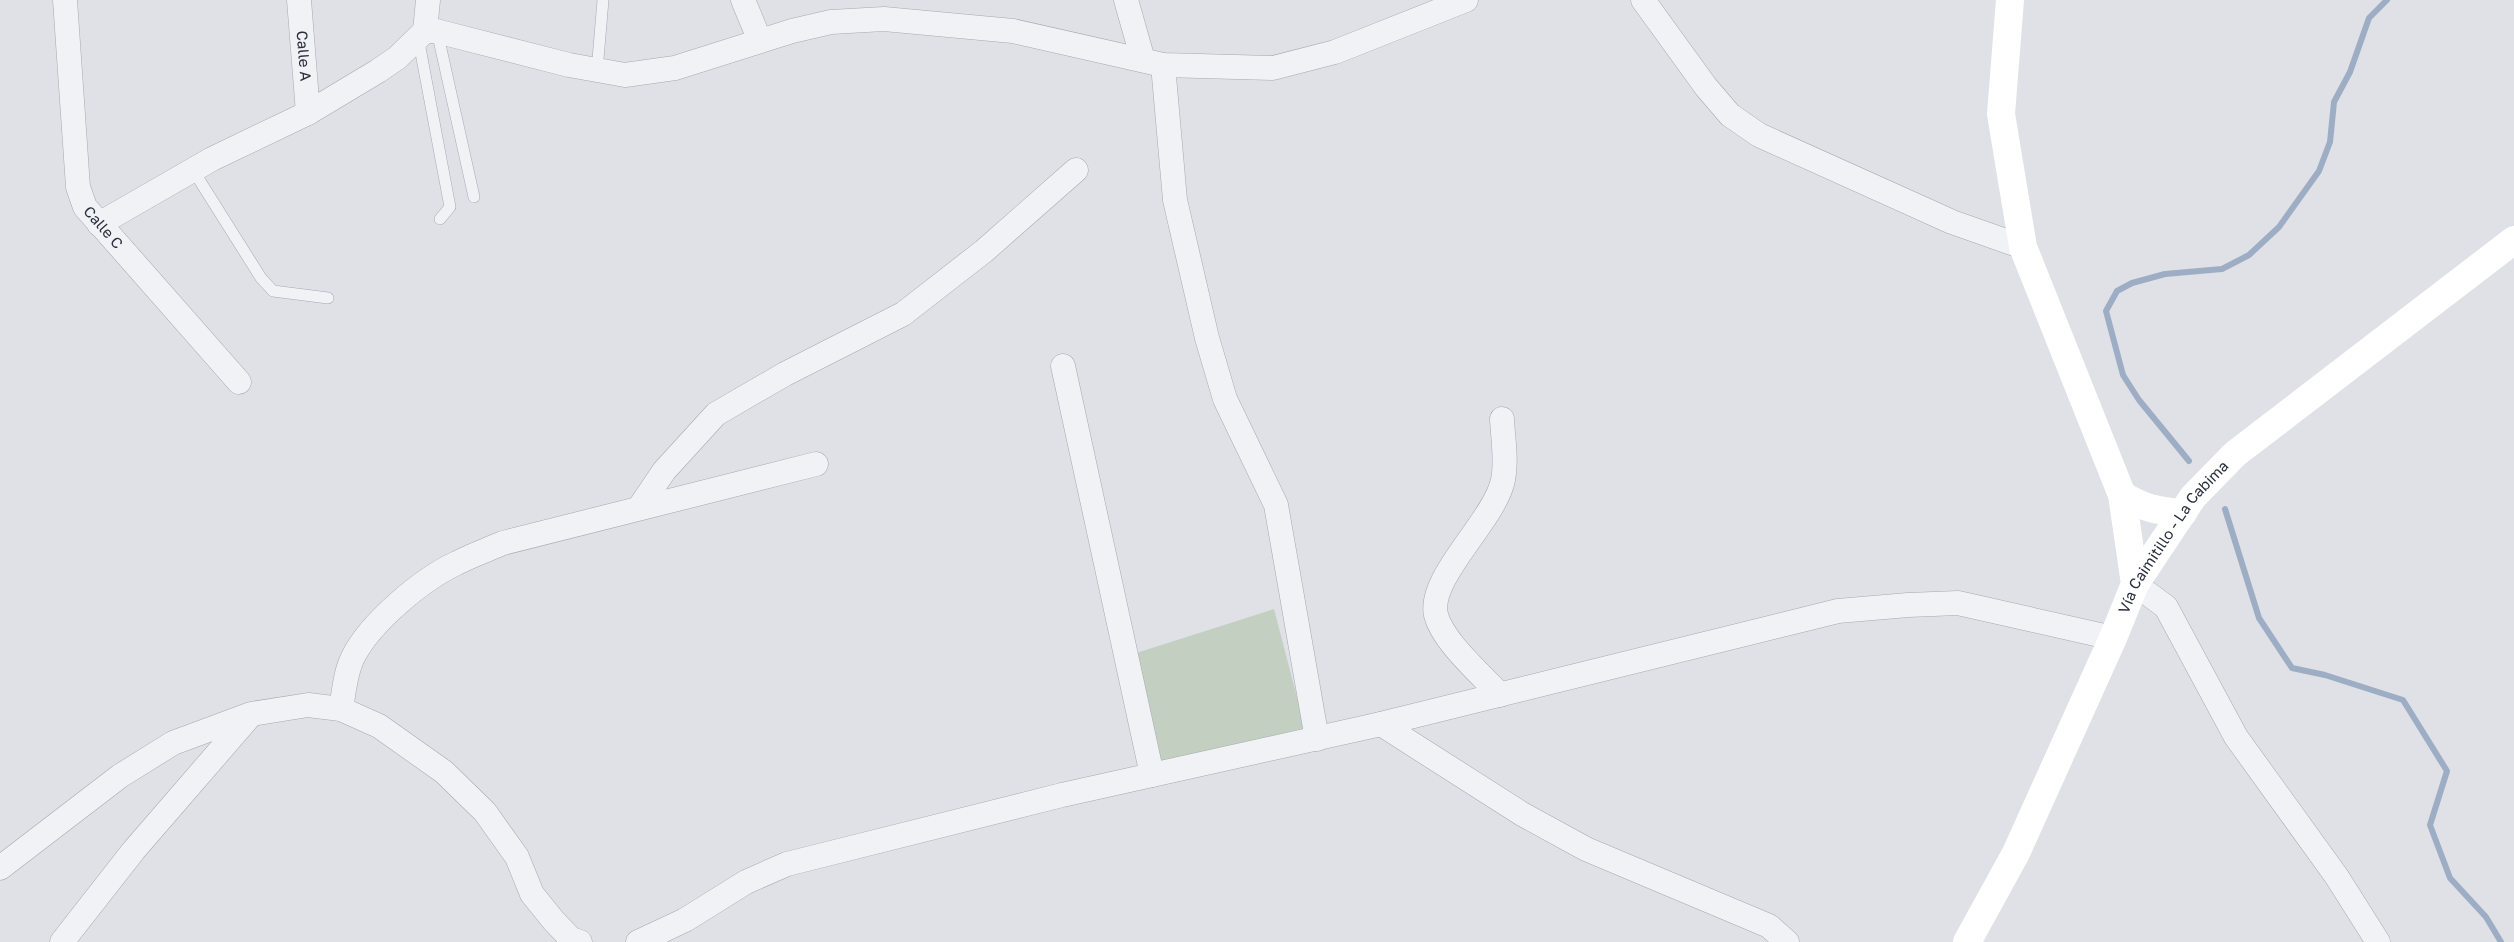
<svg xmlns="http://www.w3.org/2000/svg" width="2514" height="942" viewBox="0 0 2514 942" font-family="'Golos Text',sans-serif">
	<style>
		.green { fill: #c3d0c1 }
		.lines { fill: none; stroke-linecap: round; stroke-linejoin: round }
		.stream { stroke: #9dadc4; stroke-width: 6 }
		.lane-casing { stroke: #a5a8b0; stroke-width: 12 }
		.street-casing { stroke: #a5a8b0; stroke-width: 25 }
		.lane { stroke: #f1f2f6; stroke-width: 11 }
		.street { stroke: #f1f2f6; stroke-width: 24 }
		.secondary { stroke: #fff; stroke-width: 28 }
		.labels { text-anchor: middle; stroke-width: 5; stroke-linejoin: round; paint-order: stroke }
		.street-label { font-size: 15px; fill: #292f3c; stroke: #eef0f5 }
	</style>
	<rect width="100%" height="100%" fill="#dfe1e7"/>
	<!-- green -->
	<polygon class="green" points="1274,609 1305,728 1156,763 1130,655"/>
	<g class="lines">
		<!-- stream -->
		<g class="stream">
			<polyline points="2189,461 2139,400 2123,375 2106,311 2117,291 2132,283 2165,274 2222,269 2249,255 2279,227 2319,171 2330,142 2334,102 2350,72 2369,18 2387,0"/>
			<polyline points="2225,509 2259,618 2292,668 2325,675 2403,700 2447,771 2430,825 2450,878 2486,917 2501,942"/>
		</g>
		<!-- lane casing -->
		<g class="lane-casing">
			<g id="lane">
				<polyline points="437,31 474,197"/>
				<polyline points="418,37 450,207 440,219"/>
				<polyline points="597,71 603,0"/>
				<polyline points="193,170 261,278 273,291 328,298"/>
			</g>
		</g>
		<!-- street casing -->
		<g class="street-casing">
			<g id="street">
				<path id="s1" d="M65,0L78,187L85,207L239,382"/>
				<path id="s2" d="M299,0L308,113"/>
				<polyline points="743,0 760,41"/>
				<polyline points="1126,0 1143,60"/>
				<polyline points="1643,0 1706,87 1730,115 1759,135 1952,222 2023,247"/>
				<polyline points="425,31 428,0"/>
				<polyline points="1163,65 1175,200 1207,338 1225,399 1276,505 1317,739"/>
				<polyline points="99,224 212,159 308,113 378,71 397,58 425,31 436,31 569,65 625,75 675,68 792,31 831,22 884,19 1013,31 1163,65 1273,68 1335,52 1466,0"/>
				<polyline points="1063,366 1152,775"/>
				<polyline points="639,508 664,471 716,414 785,374 903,314 984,251 1076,170"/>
				<polyline points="2135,584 2166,607 2236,737 2337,877 2378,942"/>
				<path d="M1500,695C1481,674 1443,642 1436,615C1427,578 1495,520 1503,480C1507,461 1503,439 1502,419"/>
				<path d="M341,709C344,692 345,673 353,657C370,623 422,579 457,563C472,555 487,550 503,543L816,464"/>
				<polyline points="1381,724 1522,814 1586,849 1769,926 1787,942"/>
				<polyline points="0,868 120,776 173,743 251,714 308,705 341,709 379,726 444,772 485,812 517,857 532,894 553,920 571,939 580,942"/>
				<polyline points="62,942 134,850 249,717"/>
				<polyline points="638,942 685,920 746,882 787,864 1062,795 1381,724 1838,611 1908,605 1958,603 2113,638"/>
			</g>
		</g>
		<!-- lane -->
		<use href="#lane" class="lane"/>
		<!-- street -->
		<use href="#street" class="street"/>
		<!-- secondary -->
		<g class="secondary">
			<polyline points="2010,0 2001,114 2023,247 2122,495 2135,584"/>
			<path d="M2122,495C2144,508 2156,511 2183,513"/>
			<path id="s3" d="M1967,942L2016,853L2113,638L2135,584L2193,497L2235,454L2514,240"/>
		</g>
	</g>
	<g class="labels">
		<!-- street labels -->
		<g class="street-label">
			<text dy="5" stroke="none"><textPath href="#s2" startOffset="56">Calle A</textPath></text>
			<text dy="5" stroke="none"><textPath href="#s1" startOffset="236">Calle C</textPath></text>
			<text dy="5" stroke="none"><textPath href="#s3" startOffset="456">Vía Caimitillo - La Cabima</textPath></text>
		</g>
	</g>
</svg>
